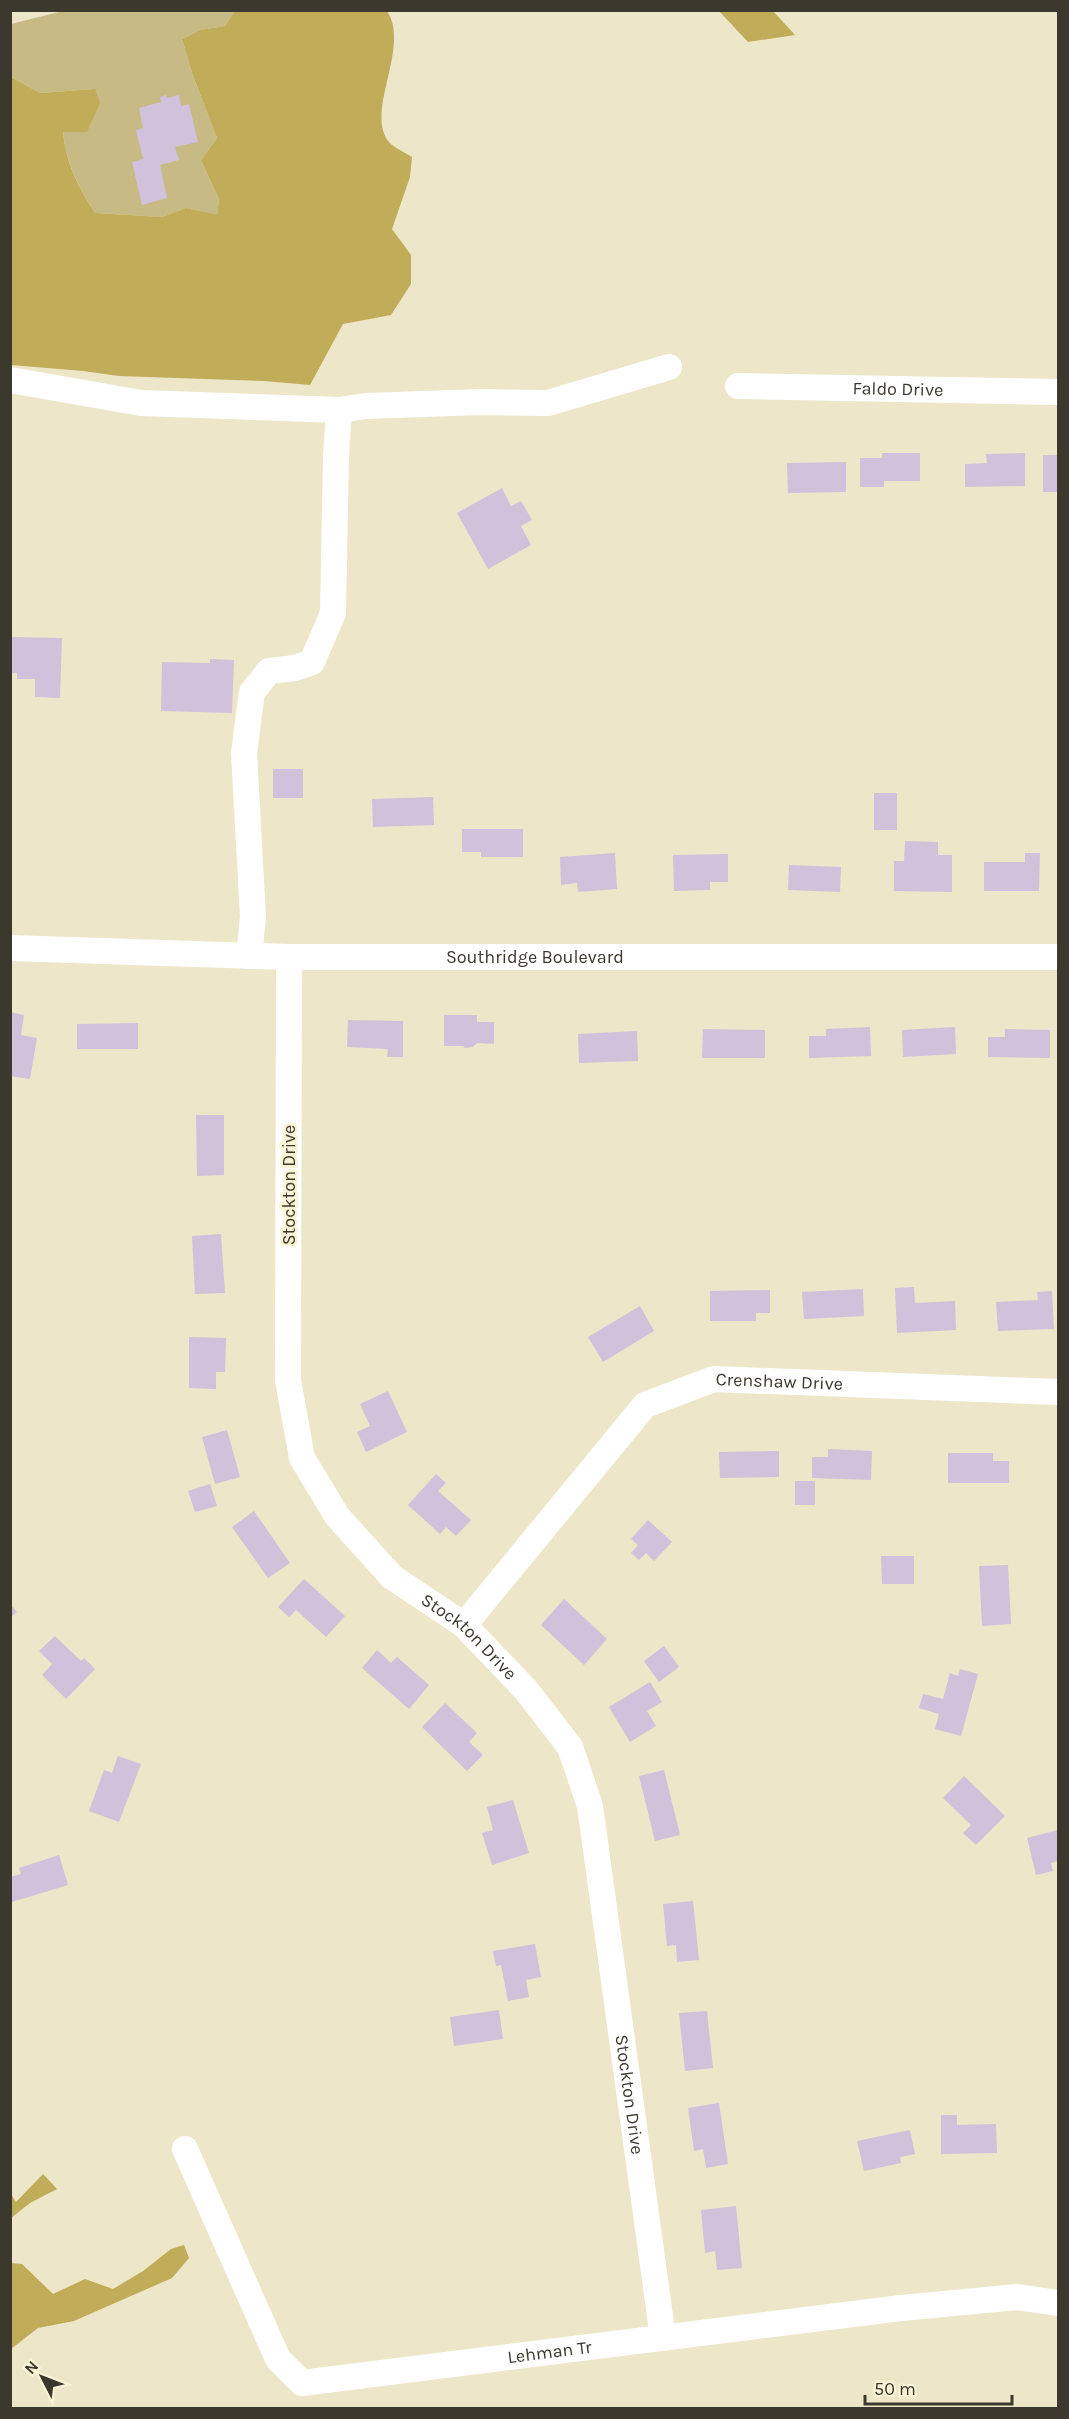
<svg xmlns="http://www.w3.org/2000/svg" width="1069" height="2419" viewBox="0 0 1069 2419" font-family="Karla,sans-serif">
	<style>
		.green { fill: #c7ba84 }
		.forest { fill: #c0ac59 }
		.building { fill: #d2c1db }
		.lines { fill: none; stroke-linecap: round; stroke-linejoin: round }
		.minor { stroke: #fff; stroke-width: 26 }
		.labels { text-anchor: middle; stroke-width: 6; stroke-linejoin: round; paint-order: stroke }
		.street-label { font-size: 18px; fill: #3b382d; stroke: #fbf3d5 }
	</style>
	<rect width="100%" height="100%" fill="#ede6c8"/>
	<!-- green -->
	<path class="green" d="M63,11H235L225,26L200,30L182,39L193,76L217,138L201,160L219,199L217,216L186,208L162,217L95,213C78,187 66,162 63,132L95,89L40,93L11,77V24Z"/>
	<!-- forest -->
	<g class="forest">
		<path d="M235,11H387C411,47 364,112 389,142C394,148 406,153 412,157L410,177L392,229L411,255V284L391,315L343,324L310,385L264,381L119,376L83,371L11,365V77L40,93L95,89L100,103L87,132H63C66,163 78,187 95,213L162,217L186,208L217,215L219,199L201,160L217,138L193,76L182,39L200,30L225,26Z"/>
		<polygon points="719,11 773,11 795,35 748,42"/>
		<polygon points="43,2174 57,2189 30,2203 11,2218 11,2194 16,2202"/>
		<polygon points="184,2245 189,2258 172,2278 74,2321 38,2328 11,2349 11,2263 22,2264 53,2294 85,2279 113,2289 143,2271 171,2249"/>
	</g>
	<!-- building -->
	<g class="building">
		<polygon points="166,95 167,98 179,95 181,106 189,104 198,142 175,147 179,160 160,165 167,198 142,205 132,162 143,159 136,130 143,128 139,108 161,102 160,97"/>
		<polygon points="882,453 920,453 920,481 884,481 884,487 860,487 860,458 882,458"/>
		<polygon points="1025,453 1025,486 965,487 965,464 987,463 986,454"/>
		<rect x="1043" y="455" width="15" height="37"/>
		<polygon points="846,462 846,492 788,493 787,463"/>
		<polygon points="502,488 511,506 521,501 532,520 521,526 531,545 488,569 457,513"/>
		<polygon points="10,637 62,638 60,698 35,697 35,679 17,679 17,673 10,673"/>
		<polygon points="210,659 234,660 232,713 161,711 162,662 210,663"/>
		<rect x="273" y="769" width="30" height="29"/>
		<rect x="874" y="793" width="23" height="37"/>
		<polygon points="433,797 434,825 373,827 372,799"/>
		<polygon points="462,829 523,829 523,857 481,857 481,852 462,852"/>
		<polygon points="905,841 938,842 938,855 952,855 952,892 894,891 894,861 904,861"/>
		<polygon points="615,853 617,889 578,892 577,883 561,885 560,857"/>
		<polygon points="1025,853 1040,853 1039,891 984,891 984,862 1025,862"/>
		<polygon points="728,854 728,882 710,882 710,890 674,891 673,855"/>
		<polygon points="789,865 841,867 840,892 788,890"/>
		<polygon points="10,1012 24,1015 21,1035 37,1038 30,1079 10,1076"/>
		<polygon points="444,1015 477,1015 477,1022 494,1022 494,1044 477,1043 473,1047 465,1048 463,1046 444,1046"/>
		<polygon points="348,1020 403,1021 403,1057 387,1057 388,1049 347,1047"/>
		<polygon points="138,1023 138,1049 77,1049 77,1024"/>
		<polygon points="870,1027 871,1056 809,1058 809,1036 826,1036 826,1029"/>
		<polygon points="955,1027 956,1054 903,1057 902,1030"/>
		<polygon points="703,1029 765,1030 765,1058 702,1058"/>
		<polygon points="1005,1029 1050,1030 1050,1058 988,1057 988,1037 1005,1037"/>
		<polygon points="637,1031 638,1061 579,1063 578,1034"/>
		<polygon points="196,1115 224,1115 224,1175 197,1176"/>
		<polygon points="221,1234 225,1293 195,1294 192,1236"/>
		<polygon points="914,1287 915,1303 955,1301 956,1330 897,1333 895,1288"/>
		<polygon points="863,1289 864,1316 804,1319 802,1292"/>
		<polygon points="770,1290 770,1313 756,1313 756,1321 710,1321 710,1291"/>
		<polygon points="1052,1291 1054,1329 998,1331 996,1302 1038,1300 1037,1292"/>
		<polygon points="640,1306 654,1331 603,1362 588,1337"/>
		<polygon points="189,1337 226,1338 225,1372 216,1372 216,1389 189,1388"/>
		<polygon points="388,1391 407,1432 366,1452 357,1432 370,1426 360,1404"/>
		<polygon points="227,1430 240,1477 215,1484 202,1437"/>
		<polygon points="828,1449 872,1451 871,1480 812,1478 812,1457 828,1457"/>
		<polygon points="779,1451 779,1477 720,1478 719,1452"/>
		<polygon points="948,1453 993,1453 993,1461 1009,1461 1009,1483 948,1483"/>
		<polygon points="436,1474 446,1483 438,1491 471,1520 456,1536 446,1527 440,1534 408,1505"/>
		<rect x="795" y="1481" width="20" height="24"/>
		<polygon points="210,1484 217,1506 195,1512 188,1491"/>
		<polygon points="254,1511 290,1563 268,1578 232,1527"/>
		<polygon points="648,1520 672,1542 654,1561 646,1553 639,1560 631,1553 638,1545 631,1539"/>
		<polygon points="881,1556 914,1556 914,1584 882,1584"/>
		<polygon points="1008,1565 1011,1624 982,1626 979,1566"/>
		<polygon points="304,1579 345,1616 326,1637 296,1610 289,1617 278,1607"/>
		<polygon points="564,1599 607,1639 584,1665 541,1625"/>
		<polygon points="10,1604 17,1612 10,1618"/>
		<polygon points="55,1636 81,1661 84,1658 95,1669 66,1699 42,1675 52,1664 39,1651"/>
		<polygon points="664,1646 679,1667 659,1682 644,1661"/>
		<polygon points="377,1650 391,1663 397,1657 429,1685 409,1709 362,1668"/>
		<polygon points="960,1669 978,1674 961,1736 935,1729 939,1714 919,1708 923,1694 943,1699 950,1673 958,1676"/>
		<polygon points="650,1682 662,1702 647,1711 656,1726 630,1742 609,1707"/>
		<polygon points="445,1703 477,1733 469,1742 483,1755 467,1771 422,1727"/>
		<polygon points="118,1756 141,1764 119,1822 89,1811 104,1770 112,1773"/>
		<polygon points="664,1770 680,1835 655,1841 639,1776"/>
		<polygon points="964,1776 1005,1816 976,1845 963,1833 971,1825 943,1798"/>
		<polygon points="513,1800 529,1853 492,1865 482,1833 493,1830 487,1807"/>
		<polygon points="1058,1830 1058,1861 1051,1863 1053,1871 1036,1875 1027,1838"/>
		<polygon points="59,1855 68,1885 12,1902 10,1877 21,1874 19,1868"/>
		<polygon points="693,1901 699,1960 677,1962 676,1945 667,1946 663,1904"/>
		<polygon points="535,1944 541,1977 526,1980 529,1997 508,2001 501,1965 496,1966 493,1951"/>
		<polygon points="499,2010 503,2039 454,2046 450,2017"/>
		<polygon points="707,2011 713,2068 685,2071 679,2013"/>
		<polygon points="719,2103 728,2164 706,2168 703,2149 694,2151 688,2108"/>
		<polygon points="941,2115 957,2115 957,2125 996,2124 997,2153 941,2154"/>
		<polygon points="910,2130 915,2154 900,2157 901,2163 864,2171 857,2141"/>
		<polygon points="736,2206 742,2268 717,2270 715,2251 705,2253 701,2210"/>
	</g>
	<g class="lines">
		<!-- minor -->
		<g class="minor">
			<polyline points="10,380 141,403 339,410"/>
			<path id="s1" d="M738,386L1058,392"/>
			<path id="s2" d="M10,948L289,957H1058"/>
			<polyline points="249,956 253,917 244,753 252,692 269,671 295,668 312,662 333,613 336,456 339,410 366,406 481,402 548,403 669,367"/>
			<path id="s3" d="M289,957L288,1380L302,1458L337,1516L392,1577L464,1625L526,1690L570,1747L590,1806L663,2338"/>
			<path id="s4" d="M464,1625L645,1405L714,1379L1058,1392"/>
			<path id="s5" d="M185,2149L278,2359L302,2383L901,2308L1017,2297L1058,2303"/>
		</g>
	</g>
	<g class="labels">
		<!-- street labels -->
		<g class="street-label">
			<text dy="6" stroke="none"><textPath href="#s1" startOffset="160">Faldo Drive</textPath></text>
			<text dy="6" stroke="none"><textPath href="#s2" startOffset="525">Southridge Boulevard</textPath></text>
			<text transform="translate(289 1185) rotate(-90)" y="6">Stockton Drive</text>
			<text dy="6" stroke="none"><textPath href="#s4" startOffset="424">Crenshaw Drive</textPath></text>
			<text dy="6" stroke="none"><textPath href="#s3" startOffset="750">Stockton Drive</textPath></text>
			<text dy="6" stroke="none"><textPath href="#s3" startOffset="1254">Stockton Drive</textPath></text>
			<text dy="6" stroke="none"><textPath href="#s5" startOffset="513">Lehman Tr</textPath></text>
		</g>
	</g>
	<!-- border -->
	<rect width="1069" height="2419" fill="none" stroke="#3b382d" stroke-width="24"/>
	<!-- north arrow -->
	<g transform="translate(42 2377) rotate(312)" stroke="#fbf3d5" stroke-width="4.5" paint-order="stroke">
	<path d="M0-4.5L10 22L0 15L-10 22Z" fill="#3b382d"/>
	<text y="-9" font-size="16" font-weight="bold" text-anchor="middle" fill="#3b382d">N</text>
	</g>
	<!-- scale -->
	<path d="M865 2395v9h147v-9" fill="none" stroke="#3b382d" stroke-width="3"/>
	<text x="874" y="2395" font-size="18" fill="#3b382d" stroke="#fbf3d5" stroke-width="4.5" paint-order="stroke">50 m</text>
</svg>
